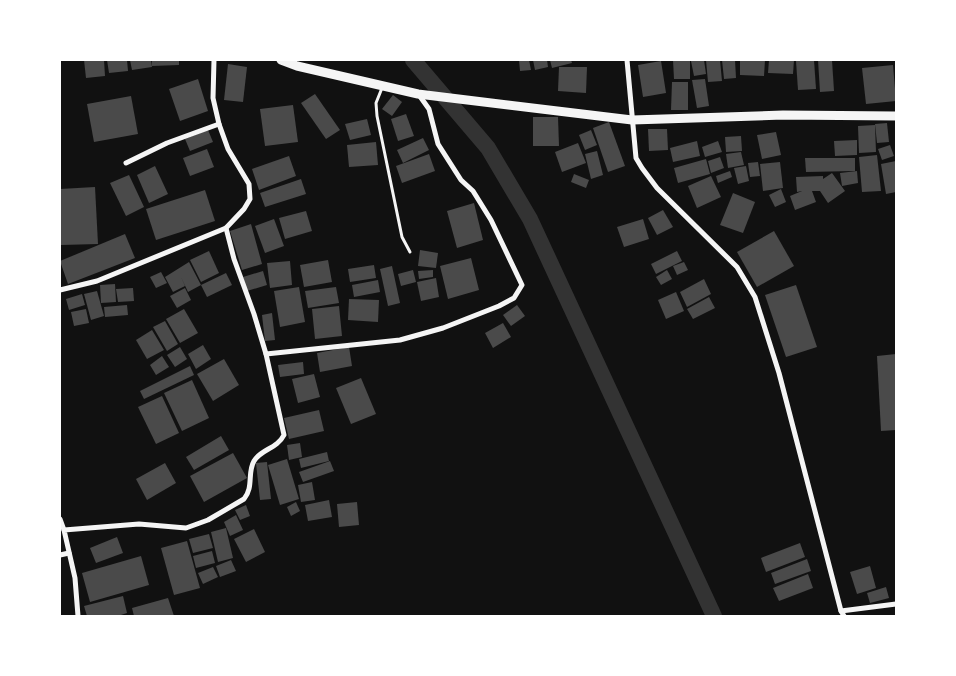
<svg xmlns="http://www.w3.org/2000/svg" width="956" height="676" viewBox="0 0 956 676" font-family="'Roboto Condensed',sans-serif">
	<style>
		.lines { fill: none; stroke-linecap: round; stroke-linejoin: round }
		.canal { stroke: #333; stroke-width: 16 }
		.building { fill: #4a4a4a }
		.service { stroke: #f5f5f5; stroke-width: 3 }
		.minor { stroke: #f5f5f5; stroke-width: 5 }
		.tertiary { stroke: #f5f5f5; stroke-width: 9 }
	</style>
	<rect width="100%" height="100%" fill="#111"/>
	<g class="lines">
		<!-- canal -->
		<polyline class="canal" points="413,60 488,148 530,219 714,616"/>
	</g>
	<!-- building -->
	<g class="building">
		<polygon points="84,60 104,60 105,76 86,78"/>
		<polygon points="107,60 127,60 128,71 109,73"/>
		<polygon points="130,60 151,60 152,67 132,70"/>
		<polygon points="152,60 179,60 179,65 152,66"/>
		<polygon points="519,60 529,60 531,70 520,71"/>
		<polygon points="533,60 547,60 548,67 535,70"/>
		<polygon points="550,60 571,60 572,63 552,68"/>
		<polygon points="673,60 690,60 690,79 674,79"/>
		<polygon points="704,60 706,74 694,76 691,61"/>
		<polygon points="706,60 720,60 722,81 708,82"/>
		<polygon points="722,60 735,60 736,78 724,79"/>
		<polygon points="740,60 765,60 764,76 740,75"/>
		<polygon points="769,60 794,60 793,74 768,73"/>
		<polygon points="814,60 816,89 798,90 796,61"/>
		<polygon points="818,60 832,60 834,91 820,92"/>
		<polygon points="661,61 666,93 643,97 638,65"/>
		<polygon points="228,64 247,67 243,102 224,100"/>
		<polygon points="893,65 896,101 866,104 862,68"/>
		<polygon points="559,67 587,67 586,93 558,91"/>
		<polygon points="198,79 208,111 180,121 169,89"/>
		<polygon points="705,79 709,106 697,108 692,80"/>
		<polygon points="672,82 688,82 688,110 671,110"/>
		<polygon points="315,94 340,130 326,139 301,103"/>
		<polygon points="393,95 402,102 392,116 382,109"/>
		<polygon points="131,96 138,134 94,142 87,104"/>
		<polygon points="293,105 298,142 265,146 260,109"/>
		<polygon points="406,114 414,136 398,141 391,119"/>
		<polygon points="533,117 558,117 559,146 533,146"/>
		<polygon points="367,119 371,135 350,140 345,124"/>
		<polygon points="609,122 625,166 608,172 593,128"/>
		<polygon points="887,123 889,142 877,143 875,124"/>
		<polygon points="875,125 876,152 859,153 858,126"/>
		<polygon points="648,129 667,129 668,150 649,151"/>
		<polygon points="208,130 213,142 190,151 185,139"/>
		<polygon points="591,130 597,145 585,150 579,135"/>
		<polygon points="776,132 781,155 762,159 757,135"/>
		<polygon points="741,136 742,151 726,152 725,137"/>
		<polygon points="423,138 429,150 403,163 397,150"/>
		<polygon points="857,140 857,155 835,156 834,141"/>
		<polygon points="697,141 700,156 673,162 670,148"/>
		<polygon points="718,141 722,152 705,157 702,147"/>
		<polygon points="376,142 378,165 349,167 347,145"/>
		<polygon points="578,143 586,163 562,172 555,152"/>
		<polygon points="890,145 894,156 882,160 878,149"/>
		<polygon points="207,149 214,167 190,176 183,158"/>
		<polygon points="597,151 603,175 591,179 585,154"/>
		<polygon points="741,152 744,165 728,168 726,154"/>
		<polygon points="429,154 435,171 402,183 396,166"/>
		<polygon points="877,155 881,191 862,192 859,157"/>
		<polygon points="289,156 296,176 259,190 252,169"/>
		<polygon points="720,157 724,168 711,173 708,161"/>
		<polygon points="805,158 855,158 855,171 806,172"/>
		<polygon points="706,159 710,174 678,183 674,168"/>
		<polygon points="896,161 896,192 886,194 881,164"/>
		<polygon points="758,162 760,176 750,177 748,163"/>
		<polygon points="780,162 783,188 763,191 760,164"/>
		<polygon points="155,166 168,194 149,203 137,175"/>
		<polygon points="746,166 749,181 738,184 734,168"/>
		<polygon points="730,171 732,177 718,183 716,176"/>
		<polygon points="857,171 858,183 842,186 840,173"/>
		<polygon points="832,173 845,191 828,203 820,191 812,191 816,202 795,210 790,196 802,191 797,192 796,177 823,176 823,179"/>
		<polygon points="574,174 589,180 586,188 571,182"/>
		<polygon points="129,175 144,207 126,216 110,183"/>
		<polygon points="711,176 721,197 697,208 688,186"/>
		<polygon points="301,179 306,194 265,207 260,193"/>
		<polygon points="95,187 98,244 61,245 60,189"/>
		<polygon points="781,189 786,202 775,207 769,195"/>
		<polygon points="205,190 215,221 156,240 146,209"/>
		<polygon points="733,193 755,202 743,233 720,225"/>
		<polygon points="474,203 483,240 457,248 447,211"/>
		<polygon points="663,210 673,227 657,235 648,218"/>
		<polygon points="306,211 312,231 285,239 279,218"/>
		<polygon points="274,219 284,246 265,253 255,226"/>
		<polygon points="643,219 649,239 624,247 617,227"/>
		<polygon points="251,224 262,264 242,270 230,231"/>
		<polygon points="774,231 794,266 757,287 737,252"/>
		<polygon points="125,234 135,258 68,284 60,261"/>
		<polygon points="420,250 438,253 436,268 418,266"/>
		<polygon points="209,251 219,273 201,282 190,260"/>
		<polygon points="677,251 682,261 656,274 651,264"/>
		<polygon points="471,258 479,290 448,299 440,266"/>
		<polygon points="328,260 332,282 304,287 300,265"/>
		<polygon points="290,261 292,285 270,288 267,263"/>
		<polygon points="189,262 201,285 188,292 181,277 185,286 173,292 165,277"/>
		<polygon points="684,262 688,270 677,275 673,266"/>
		<polygon points="374,265 376,278 350,282 348,269"/>
		<polygon points="392,266 400,303 388,306 380,269"/>
		<polygon points="413,270 416,282 401,286 398,274"/>
		<polygon points="433,270 433,277 419,279 418,271"/>
		<polygon points="667,270 672,279 661,285 656,277"/>
		<polygon points="263,271 267,285 247,291 243,277"/>
		<polygon points="161,272 167,283 156,288 150,277"/>
		<polygon points="226,273 232,285 207,297 201,285"/>
		<polygon points="436,278 439,297 421,301 417,282"/>
		<polygon points="704,279 711,294 687,307 680,292"/>
		<polygon points="378,280 380,292 354,297 352,285"/>
		<polygon points="115,284 116,302 101,303 100,285"/>
		<polygon points="796,285 817,347 786,357 765,295"/>
		<polygon points="299,287 305,322 280,327 274,291"/>
		<polygon points="336,287 339,303 308,308 305,291"/>
		<polygon points="133,288 134,301 118,302 116,289"/>
		<polygon points="185,288 191,300 177,308 170,296"/>
		<polygon points="97,291 104,316 91,320 84,294"/>
		<polygon points="676,292 684,311 666,319 658,300"/>
		<polygon points="82,294 85,305 69,310 66,299"/>
		<polygon points="709,297 715,308 693,319 687,309"/>
		<polygon points="349,299 379,300 378,322 348,320"/>
		<polygon points="127,305 128,315 105,317 104,307"/>
		<polygon points="517,305 525,316 511,326 503,315"/>
		<polygon points="339,306 342,336 315,339 312,309"/>
		<polygon points="86,309 89,323 74,326 71,312"/>
		<polygon points="184,309 198,333 180,343 166,319"/>
		<polygon points="272,313 275,340 265,341 262,315"/>
		<polygon points="165,321 178,344 167,351 153,327"/>
		<polygon points="503,323 511,337 493,348 485,333"/>
		<polygon points="152,330 164,350 147,359 136,340"/>
		<polygon points="203,345 211,359 196,369 188,354"/>
		<polygon points="180,347 187,359 175,367 167,355"/>
		<polygon points="349,347 352,366 320,372 317,353"/>
		<polygon points="896,354 896,430 881,431 877,356"/>
		<polygon points="162,356 169,367 156,375 150,365"/>
		<polygon points="224,359 239,385 213,401 197,374"/>
		<polygon points="303,362 304,374 280,377 278,365"/>
		<polygon points="190,366 194,375 144,399 140,391"/>
		<polygon points="314,374 320,397 298,403 292,379"/>
		<polygon points="361,378 376,414 351,424 336,388"/>
		<polygon points="192,380 209,418 182,431 164,393"/>
		<polygon points="162,396 179,433 156,444 138,407"/>
		<polygon points="319,410 324,431 289,439 284,418"/>
		<polygon points="221,436 229,450 194,470 186,457"/>
		<polygon points="300,443 302,457 289,460 287,445"/>
		<polygon points="327,452 329,461 301,468 299,459"/>
		<polygon points="233,453 247,478 204,502 190,476"/>
		<polygon points="287,459 299,499 280,505 268,465"/>
		<polygon points="330,461 334,471 303,482 299,472"/>
		<polygon points="267,462 271,499 260,500 256,463"/>
		<polygon points="165,463 176,483 147,500 136,479"/>
		<polygon points="312,482 315,500 301,502 298,485"/>
		<polygon points="329,500 332,517 308,521 305,505"/>
		<polygon points="296,502 300,511 291,516 287,507"/>
		<polygon points="357,502 359,525 339,527 337,504"/>
		<polygon points="246,505 250,516 240,520 235,510"/>
		<polygon points="236,515 243,530 230,536 224,522"/>
		<polygon points="226,528 233,558 218,562 211,532"/>
		<polygon points="254,529 265,552 246,562 234,539"/>
		<polygon points="209,534 213,548 193,553 189,539"/>
		<polygon points="117,537 123,553 96,563 90,548"/>
		<polygon points="187,541 200,588 174,595 161,548"/>
		<polygon points="800,543 805,557 766,572 761,558"/>
		<polygon points="212,551 215,563 196,568 193,556"/>
		<polygon points="141,556 149,585 90,602 82,573"/>
		<polygon points="807,559 811,571 775,584 771,573"/>
		<polygon points="231,560 236,571 220,577 216,566"/>
		<polygon points="870,566 876,588 857,594 850,572"/>
		<polygon points="213,567 218,577 203,584 198,573"/>
		<polygon points="808,574 813,588 779,601 773,588"/>
		<polygon points="886,587 889,598 870,603 867,593"/>
		<polygon points="123,596 127,613 118,616 87,616 84,606"/>
		<polygon points="168,598 174,616 134,616 132,608"/>
	</g>
	<g class="lines">
		<!-- service -->
		<polyline class="service" points="382,88 376,103 377,116 402,237 410,252"/>
		<!-- minor -->
		<g class="minor">
			<polyline points="627,60 636,158 642,168 657,188 737,267 755,297 779,373 841,611 844,616"/>
			<polyline points="126,163 167,143 219,124"/>
			<polyline points="60,290 97,281 226,228"/>
			<polyline points="266,354 400,340 443,328 499,306 514,298 522,285 491,220 473,191 461,180 438,144 429,109 419,95"/>
			<polyline points="60,519 64,530"/>
			<polyline points="60,555 69,553"/>
			<polyline points="841,611 896,604"/>
			<path d="M78,616L75,578L64,530L139,524L186,528L208,520L244,499C254,487 247,473 254,461C261,449 277,449 284,435L266,354L254,314L234,259L226,228L244,209L250,199L249,184L228,149L219,124L213,98L214,60"/>
		</g>
		<!-- tertiary -->
		<polyline class="tertiary" points="281,60 297,66 418,94 632,120 783,115 896,116"/>
	</g>
	<!-- border -->
	<rect width="956" height="676" fill="none" stroke="#ffffff" stroke-width="122"/>
</svg>
